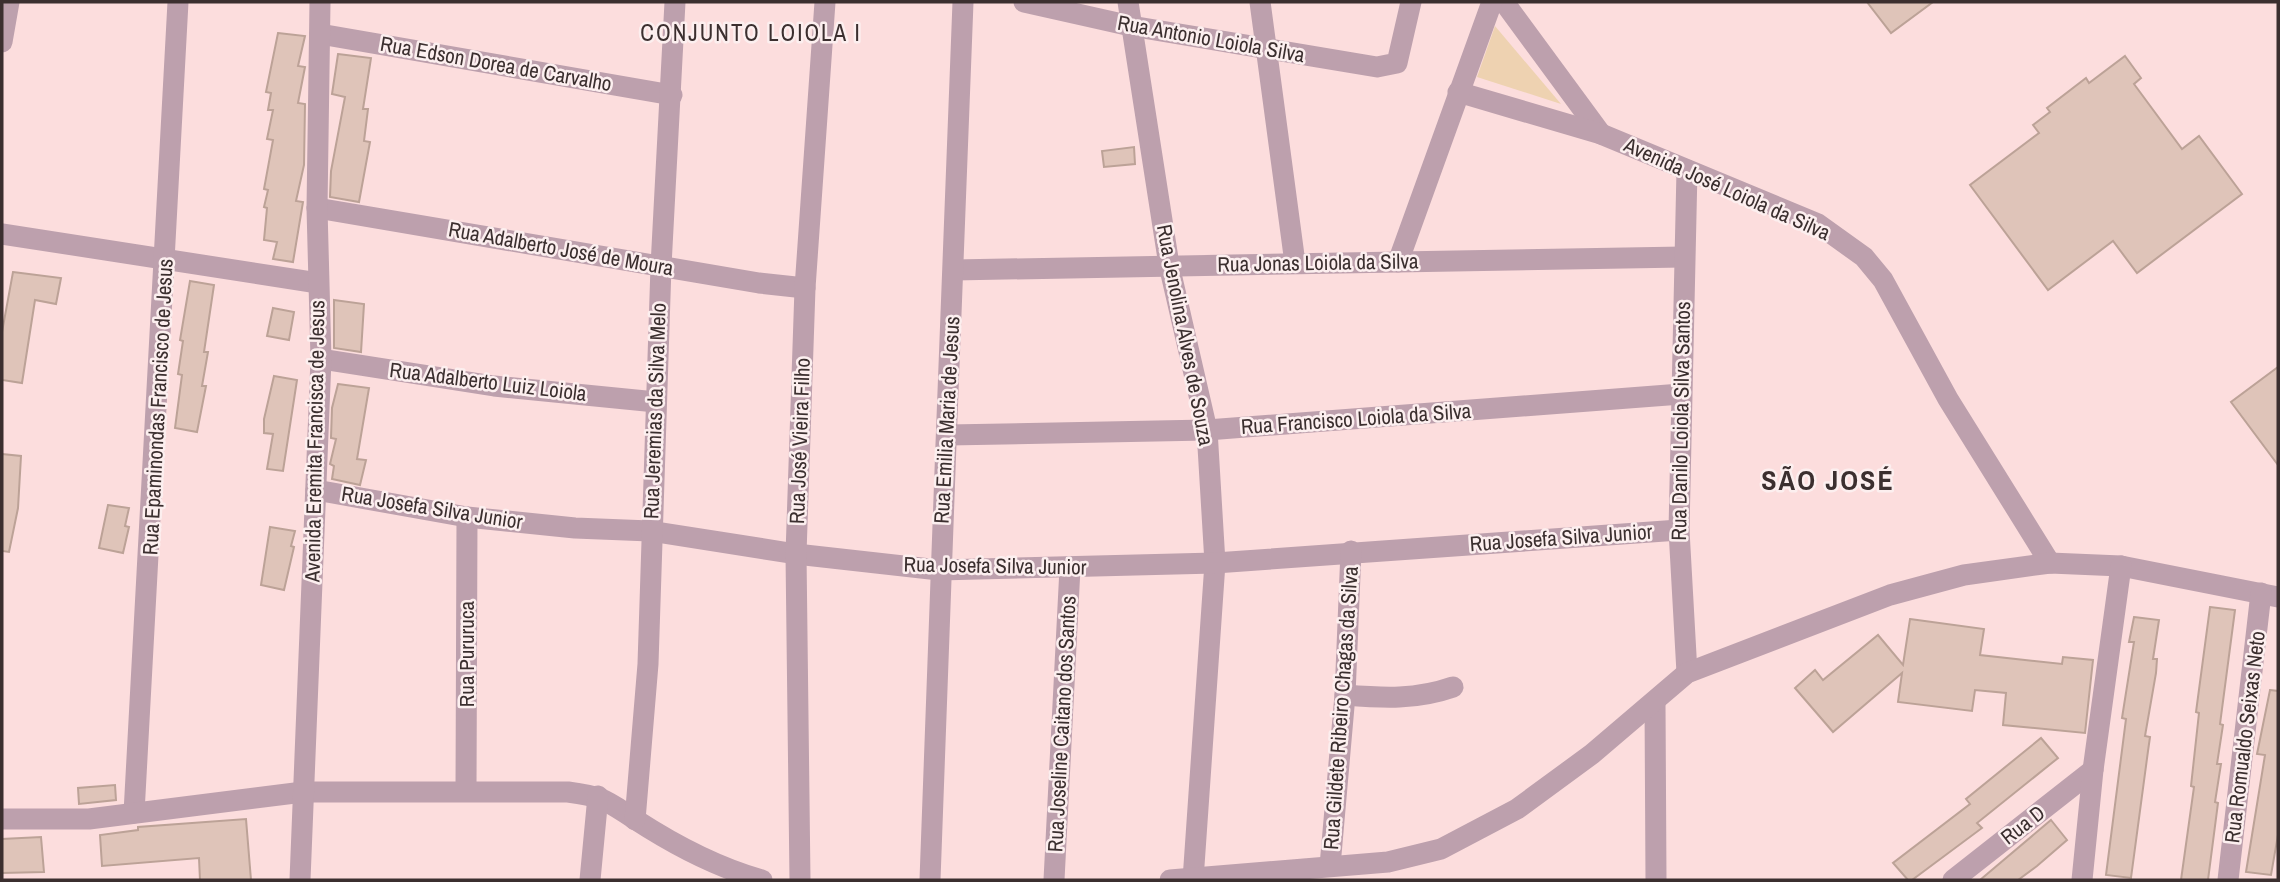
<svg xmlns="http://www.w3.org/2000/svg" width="2280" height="882" viewBox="0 0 2280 882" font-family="'Archivo Narrow',sans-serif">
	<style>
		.green { fill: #eed2b1 }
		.building { fill: #dfc4b9; stroke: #bca297; stroke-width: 2 }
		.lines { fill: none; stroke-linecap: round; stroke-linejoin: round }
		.minor { stroke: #bda0ad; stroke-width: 21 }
		.labels { text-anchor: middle; stroke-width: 5; stroke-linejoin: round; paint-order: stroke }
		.street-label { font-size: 21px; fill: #3b2f2f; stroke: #fcefef }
		.neighbourhood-label { font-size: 23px; letter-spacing: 2px; fill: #3b2f2f; stroke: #fcefef }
		.district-label { font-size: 28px; font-weight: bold; letter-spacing: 2px; fill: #3b2f2f; stroke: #fcefef }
	</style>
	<rect width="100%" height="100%" fill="#fcdddd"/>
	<!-- green -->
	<polygon class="green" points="1495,26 1561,104 1477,77"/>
	<!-- building -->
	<g class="building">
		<polygon points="1867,2 1933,2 1891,33"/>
		<polygon points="278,33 305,36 298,66 305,67 298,103 305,104 304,165 296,201 303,202 293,262 273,259 277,242 264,240 267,208 264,207 268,190 264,189 273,140 267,139 273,110 268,110 271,93 266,92"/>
		<polygon points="338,54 371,58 363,109 368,109 364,141 370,142 359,202 330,197 331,171 345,97 332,94"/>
		<polygon points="2125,56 2141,78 2134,84 2182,149 2199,136 2242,194 2137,273 2113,241 2048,290 1970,185 2039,133 2033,125 2050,112 2047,108 2086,78 2089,83"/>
		<polygon points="1134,147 1135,164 1104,167 1102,151"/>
		<polygon points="13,272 61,278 56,304 35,300 22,383 2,380 2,332"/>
		<polygon points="190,281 214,285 204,352 208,352 202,386 206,386 197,432 175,428 182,375 178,374 183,341 180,340"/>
		<polygon points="334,300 364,304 361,352 334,348"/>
		<polygon points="273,308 294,312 289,340 267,336"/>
		<polygon points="2278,367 2278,465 2231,402"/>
		<polygon points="274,376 297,380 283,471 267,469 273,434 264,433 264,419"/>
		<polygon points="338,384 369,388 357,459 366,460 360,485 332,479 334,466 330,464 336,439 331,438 332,408"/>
		<polygon points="2,454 21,456 18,508 9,552 2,551"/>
		<polygon points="108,505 129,508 125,526 129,527 123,553 99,548"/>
		<polygon points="270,527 295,531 291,546 294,547 284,590 261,585"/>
		<polygon points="2210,607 2235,610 2220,724 2223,725 2217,764 2221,764 2215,802 2218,803 2208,880 2181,880 2194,787 2191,786 2199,713 2196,712"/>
		<polygon points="2134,617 2159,620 2153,659 2157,659 2156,673 2145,736 2150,737 2148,751 2131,878 2106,875 2126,719 2122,718 2134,642 2129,642"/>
		<polygon points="1910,619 1984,629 1980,655 2062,664 2063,657 2093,660 2085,733 2003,725 2006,693 1975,690 1972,711 1898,702 1902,673 1833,732 1795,688 1815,670 1823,680 1878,635 1903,665"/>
		<polygon points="2270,690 2278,691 2278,835 2271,875 2246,872 2265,755 2257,754"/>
		<polygon points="2041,738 2058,758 1977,823 1982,828 1912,880 1908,880 1893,863 1970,804 1966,799"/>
		<polygon points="115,785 116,800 79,804 78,788"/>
		<polygon points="246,819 251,880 200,880 199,858 102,866 100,835 138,830 138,827"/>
		<polygon points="2051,820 2067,840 2037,866 2018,880 1980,880"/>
		<polygon points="41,837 44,872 2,873 2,839"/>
	</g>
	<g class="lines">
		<!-- minor -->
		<g class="minor">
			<polyline points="1024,2 1131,26 1377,67 1397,63 1411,2"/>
			<polyline points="1128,2 1169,265 1207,430 1215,563 1193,880"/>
			<polyline points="1260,2 1295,263"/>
			<polyline points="1504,2 1601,134"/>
			<polyline points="320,34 672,95"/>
			<polyline points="2,42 9,2"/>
			<polyline points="1458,92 1601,134 1818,224 1864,257 1883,280 1948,399 2050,563"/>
			<polyline points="317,208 759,283 805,288"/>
			<polyline points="2,234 318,283"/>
			<polyline points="1398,262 1492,2"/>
			<polyline points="954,270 1683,257"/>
			<polyline points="321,359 494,386 656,402"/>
			<polyline points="948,435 1207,430 1681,394"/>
			<polyline points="316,490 467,517 575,528 650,531 796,554 939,570 1215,563 1679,530"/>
			<polyline points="1687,673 1679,530 1687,170"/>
			<path d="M1345,695C1383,698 1416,700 1453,687"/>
			<polyline points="1655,702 1656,880"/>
			<polyline points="466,790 467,517"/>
			<polyline points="134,813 178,2"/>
			<path d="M2,819H89L303,792H568C605,797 605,800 636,820C673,844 719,868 762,880"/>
			<polyline points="635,820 648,664 661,266 675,2"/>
			<polyline points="1330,866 1345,695 1351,551"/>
			<polyline points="300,880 321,359 317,208 320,2"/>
			<polyline points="590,880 598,796"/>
			<polyline points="800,880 796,554 805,288 825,2"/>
			<path d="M930,880C939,587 953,295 963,2"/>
			<polyline points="1054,880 1070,568"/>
			<polyline points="1170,880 1388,862 1441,849 1517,809 1592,754 1687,673 1890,595 1964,575 2050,563 2121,566 2278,597"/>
			<polyline points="1953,880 2093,770"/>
			<polyline points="2082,880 2093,770 2121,566"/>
			<polyline points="2228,880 2261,593"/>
		</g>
	</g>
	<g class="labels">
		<!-- street labels -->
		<g class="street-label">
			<text transform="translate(1211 39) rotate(10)" y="7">Rua Antonio Loiola Silva</text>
			<text transform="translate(496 64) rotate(10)" y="7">Rua Edson Dorea de Carvalho</text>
			<text transform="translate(1727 189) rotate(24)" y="7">Avenida José Loiola da Silva</text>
			<text transform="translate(561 249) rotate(10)" y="7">Rua Adalberto José de Moura</text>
			<text transform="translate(1318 263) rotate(-1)" y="7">Rua Jonas Loiola da Silva</text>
			<text transform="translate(1185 335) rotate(79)" y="7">Rua Jenolina Alves de Souza</text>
			<text transform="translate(488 382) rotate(7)" y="7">Rua Adalberto Luiz Loiola</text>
			<text transform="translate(158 407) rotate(-87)" y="7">Rua Epaminondas Francisco de Jesus</text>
			<text transform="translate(655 411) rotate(-88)" y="7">Rua Jeremias da Silva Melo</text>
			<text transform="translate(1356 419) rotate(-4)" y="7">Rua Francisco Loiola da Silva</text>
			<text transform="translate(947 420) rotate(-87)" y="7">Rua Emilia Maria de Jesus</text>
			<text transform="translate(1681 421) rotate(-89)" y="7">Rua Danilo Loiola Silva Santos</text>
			<text transform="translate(315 441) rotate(-89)" y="7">Avenida Eremita Francisca de Jesus</text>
			<text transform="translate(800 441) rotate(-88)" y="7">Rua José Vieira Filho</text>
			<text transform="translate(432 508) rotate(9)" y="7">Rua Josefa Silva Junior</text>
			<text transform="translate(1561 538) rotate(-4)" y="7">Rua Josefa Silva Junior</text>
			<text transform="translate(995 566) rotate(1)" y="7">Rua Josefa Silva Junior</text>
			<text transform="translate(467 654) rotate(-90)" y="7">Rua Pururuca</text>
			<text transform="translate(1341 708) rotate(-86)" y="7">Rua Gildete Ribeiro Chagas da Silva</text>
			<text transform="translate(1062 724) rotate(-87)" y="7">Rua Joseline Caitano dos Santos</text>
			<text transform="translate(2245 737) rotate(-83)" y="7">Rua Romualdo Seixas Neto</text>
			<text transform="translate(2023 825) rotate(-38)" y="7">Rua D</text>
		</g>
		<!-- neighbourhood labels -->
		<g class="neighbourhood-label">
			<text x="751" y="41">CONJUNTO LOIOLA I</text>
		</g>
		<!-- district labels -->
		<g class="district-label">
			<text x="1828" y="490">SÃO JOSÉ</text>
		</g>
	</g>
	<!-- border -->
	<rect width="2280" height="882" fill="none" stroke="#3b2f2f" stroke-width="7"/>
</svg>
